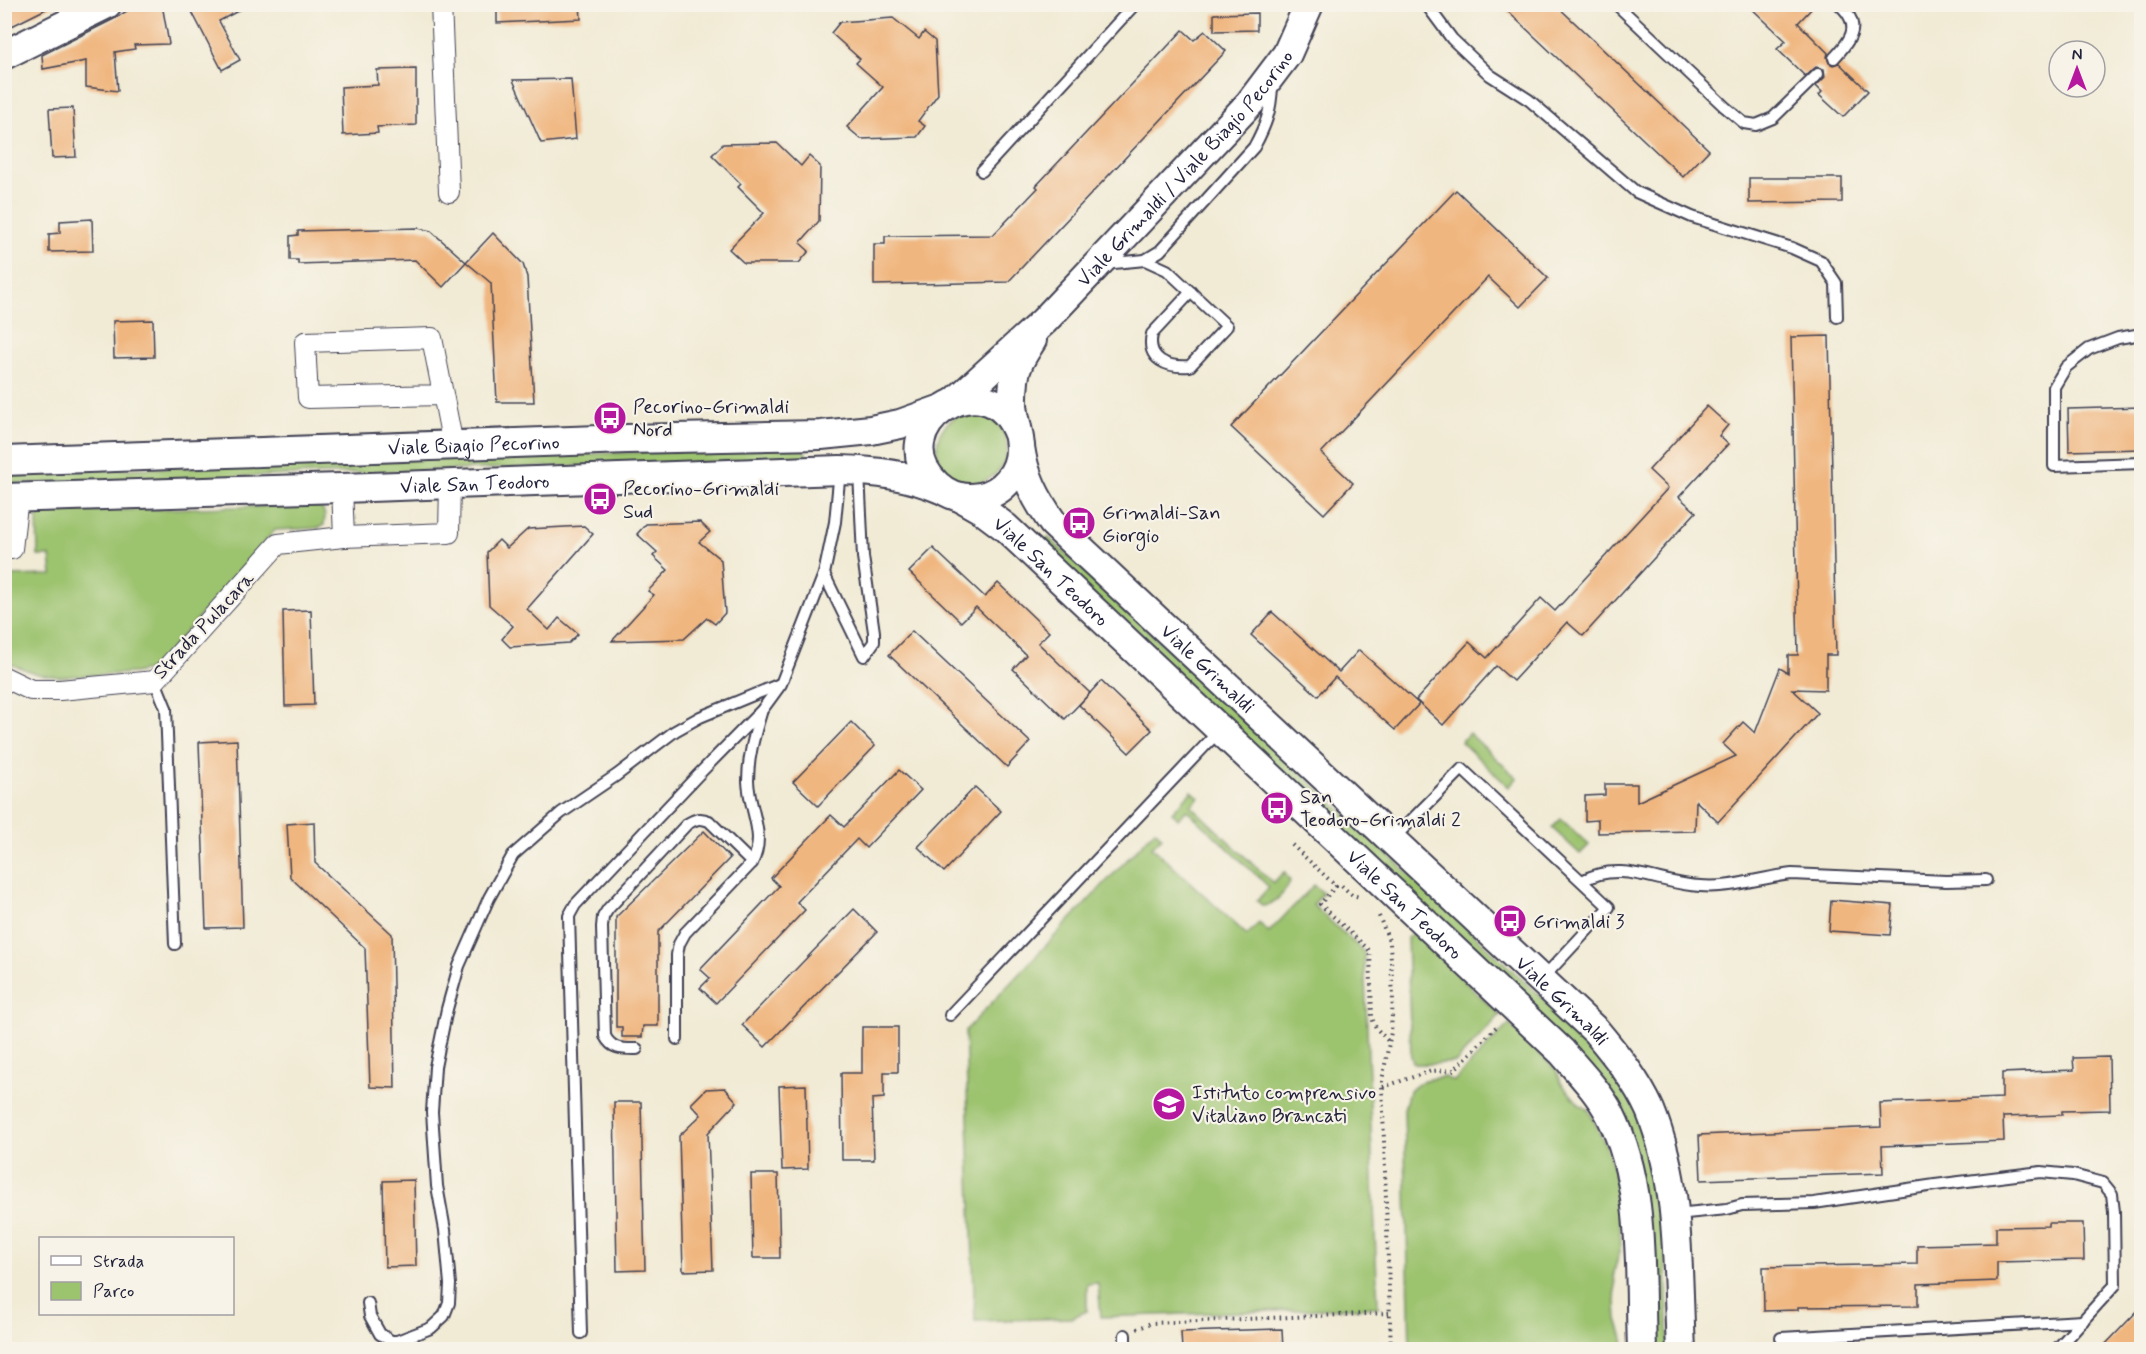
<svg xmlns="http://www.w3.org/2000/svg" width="2146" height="1354" viewBox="0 0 2146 1354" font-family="Mynerve,sans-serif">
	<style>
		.green { fill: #9cc36e; stroke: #5f7254; stroke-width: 1.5 }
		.building { fill: #f0b67f }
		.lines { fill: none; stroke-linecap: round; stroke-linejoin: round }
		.lane-casing { stroke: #414052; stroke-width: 14 }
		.street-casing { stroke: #414052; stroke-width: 22 }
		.secondary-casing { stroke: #414052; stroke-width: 32 }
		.path { stroke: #414052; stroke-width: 4; stroke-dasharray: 1.5 4.5; stroke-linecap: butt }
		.lane { stroke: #fff; stroke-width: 10 }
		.street { stroke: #fff; stroke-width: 20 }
		.secondary { stroke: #fff; stroke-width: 28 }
		.labels { text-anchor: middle; stroke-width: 4.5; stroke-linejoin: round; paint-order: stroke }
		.street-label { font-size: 20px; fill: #22223b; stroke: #f7f3e8 }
		.poi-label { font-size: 20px; fill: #22223b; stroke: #f7f3e8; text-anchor: start }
	</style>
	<rect width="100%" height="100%" fill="#f7f3e8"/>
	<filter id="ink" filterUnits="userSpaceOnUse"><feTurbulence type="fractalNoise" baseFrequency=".0167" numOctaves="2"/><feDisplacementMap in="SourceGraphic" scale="12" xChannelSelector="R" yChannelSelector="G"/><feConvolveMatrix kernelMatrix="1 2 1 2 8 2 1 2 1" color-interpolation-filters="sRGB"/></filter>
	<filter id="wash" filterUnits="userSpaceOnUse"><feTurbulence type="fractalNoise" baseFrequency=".008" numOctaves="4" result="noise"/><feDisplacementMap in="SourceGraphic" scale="24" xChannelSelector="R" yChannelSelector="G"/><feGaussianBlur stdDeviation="1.35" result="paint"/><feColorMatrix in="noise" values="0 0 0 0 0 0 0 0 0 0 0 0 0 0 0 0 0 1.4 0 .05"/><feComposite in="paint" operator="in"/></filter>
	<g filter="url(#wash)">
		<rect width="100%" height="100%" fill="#f1ebd5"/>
		<!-- green -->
		<g class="green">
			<circle cx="972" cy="448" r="35"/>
			<polygon points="801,447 806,452 805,456 801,459 5,484 4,473"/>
			<polygon points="314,505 322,508 325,515 324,525 318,528 275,530 160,662 148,670 134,673 59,677 37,674 5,662 4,576 52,575 50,556 38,556 37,517 44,512"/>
			<path d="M1048,537L1587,1040C1601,1059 1619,1078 1630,1099C1670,1176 1665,1265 1669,1349H1654L1634,1144L1042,544Z"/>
			<polygon points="1469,733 1517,778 1509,787 1461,742"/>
			<path d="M1192,791L1199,797L1191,806L1273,883L1284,872L1290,881C1287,891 1274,905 1263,906L1257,901L1269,887L1187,810L1178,819L1172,812Z"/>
			<polygon points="1561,819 1589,845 1580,854 1552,828"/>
			<polygon points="1155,830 1162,837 1152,847 1247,935 1259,923 1269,932 1314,885 1323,893 1313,905 1364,952 1378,1307 1101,1317 1098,1283 1087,1284 1087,1311 1071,1318 975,1321 965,1031"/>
			<path d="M1413,933L1500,1015L1456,1062C1450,1063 1418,1065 1414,1064L1411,1057L1407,938Z"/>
			<polygon points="1509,1024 1557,1071 1561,1083 1579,1104 1589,1111 1605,1144 1613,1166 1617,1192 1621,1245 1614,1272 1617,1319 1623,1338 1624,1349 1410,1349 1404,1109 1409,1091 1424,1080 1444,1077 1454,1081"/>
		</g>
		<g id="blocks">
			<!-- building -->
			<g class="building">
				<polygon points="4,4 56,4 4,30"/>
				<polygon points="138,4 162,4 169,44 134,45 135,49 115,52 118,91 86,87 86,61 43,69 42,55 114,19"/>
				<polygon points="188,4 251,4 219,21 240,60 222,70"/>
				<polygon points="497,4 580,4 581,19 497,23"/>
				<polygon points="1500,4 1555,4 1709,150 1683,177"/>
				<polygon points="1747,4 1816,4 1798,23 1828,53 1827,57 1829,63 1833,65 1839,63 1868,91 1843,117 1819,95 1822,92 1816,86 1825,77 1824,69 1816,67 1805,76 1777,49 1786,41"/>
				<polygon points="1257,13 1257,30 1214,31 1214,14"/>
				<polygon points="893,18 919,39 924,32 935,41 938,94 918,121 925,126 917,137 861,139 847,127 883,87 856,63 860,59 831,33 840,22"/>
				<polygon points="1183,30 1194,40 1205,31 1226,51 1008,282 874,285 874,244 885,244 885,236 993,235 1038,188 1036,186"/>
				<polygon points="416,69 416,125 377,127 378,133 343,135 341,87 378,85 377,70"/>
				<polygon points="571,79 576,139 541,143 513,80"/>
				<polygon points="73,108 76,157 52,158 49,109"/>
				<polygon points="777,143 801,166 809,156 820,166 819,221 800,243 809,251 799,263 744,263 729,249 764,213 738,187 741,184 712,155 723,144"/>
				<polygon points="1749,178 1842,178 1842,202 1749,203"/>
				<polygon points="1456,190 1548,278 1520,307 1488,277 1321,453 1353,483 1324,514 1231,427"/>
				<polygon points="92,219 93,251 49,252 49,234 60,233 60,221"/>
				<polygon points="418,228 431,231 466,262 443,287 415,260 298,264 298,260 290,260 290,236 298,235 298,231"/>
				<polygon points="493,233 523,264 527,277 534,402 497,402 491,283 466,262"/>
				<polygon points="153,320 154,357 114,358 113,321"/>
				<polygon points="1829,336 1836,655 1826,655 1826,690 1792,689 1818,713 1718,822 1696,801 1695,831 1598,833 1598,820 1585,821 1585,796 1605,795 1605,784 1637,784 1637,802 1736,756 1723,744 1743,722 1755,733 1780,668 1788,673 1788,655 1798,655 1791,337"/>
				<polygon points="1707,406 1728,425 1719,436 1728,444 1679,497 1696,512 1583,636 1567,622 1513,681 1496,666 1443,725 1416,700 1469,642 1487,658 1541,598 1555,611 1668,488 1649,470"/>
				<polygon points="2142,407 2142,449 2069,451 2068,409"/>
				<polygon points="700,522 710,532 699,542 721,560 725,613 715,624 707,618 684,639 612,641 654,595 648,591 668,570 653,556 657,552 637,534 646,524"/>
				<polygon points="584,526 593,534 527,609 549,630 559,618 578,634 569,643 510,647 502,639 513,626 489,605 487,552 499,540 507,548 528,529"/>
				<polygon points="933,548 985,597 998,583 1049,632 1038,643 1090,693 1065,719 1013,669 1026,655 976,607 961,622 909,572"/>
				<polygon points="311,610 314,705 285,706 283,611"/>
				<polygon points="1272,612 1339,672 1359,650 1419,704 1395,730 1335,677 1318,696 1251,635"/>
				<polygon points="912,631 1030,742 1007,767 889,655"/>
				<polygon points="1101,681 1152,730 1129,753 1079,705"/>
				<polygon points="851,722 875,746 818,806 793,782"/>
				<polygon points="237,740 243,927 206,928 199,742"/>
				<polygon points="899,770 921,790 866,848 857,839 797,902 805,910 716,1003 700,988 710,978 700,969 779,886 771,878 831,815 844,827"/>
				<polygon points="975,787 1001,811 944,872 918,847"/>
				<polygon points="314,822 315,863 392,934 395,1088 370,1087 365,948 290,877 287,824"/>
				<polygon points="704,831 730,858 658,932 658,1026 643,1026 642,1037 622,1037 622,1027 616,1027 616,917"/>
				<polygon points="1831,900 1893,905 1890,935 1829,931"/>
				<polygon points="854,909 877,932 765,1047 742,1025"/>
				<polygon points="862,1027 898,1027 898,1072 884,1072 884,1098 872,1099 874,1160 842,1160 841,1073 862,1073"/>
				<polygon points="2109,1057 2110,1110 2062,1111 2062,1115 2003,1117 2004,1141 1882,1146 1883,1173 1701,1180 1699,1135 1881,1127 1880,1103 2002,1098 2002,1073 2074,1070 2073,1058"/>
				<polygon points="806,1085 808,1169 782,1170 779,1086"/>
				<polygon points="725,1088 737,1102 708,1133 713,1270 683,1271 679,1136 701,1115 691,1104 706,1089"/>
				<polygon points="614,1102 641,1102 645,1270 617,1271"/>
				<polygon points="751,1174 778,1174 780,1258 753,1258"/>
				<polygon points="414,1180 416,1266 385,1267 383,1181"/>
				<polygon points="2048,1223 2083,1223 2084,1260 1997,1262 1997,1281 1918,1284 1918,1306 1798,1307 1798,1310 1764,1311 1763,1267 1917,1264 1917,1245 1996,1243 1996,1227 2048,1226"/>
				<polygon points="2142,1306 2142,1350 2100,1350"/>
				<polygon points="1282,1329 1283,1350 1182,1350 1181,1332"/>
			</g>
		</g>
	</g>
	<g filter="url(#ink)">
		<use href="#blocks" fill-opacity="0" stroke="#414052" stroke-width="1.5"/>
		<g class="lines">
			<!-- lane casing -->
			<g class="lane-casing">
				<g id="lane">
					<polyline points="1426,4 1452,39 1490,75 1529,100 1636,192 1692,217 1792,248 1821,261 1836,283 1837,317"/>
					<polyline points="1616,4 1725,107 1744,123 1756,125 1773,118 1818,74"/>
					<path d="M1834,58C1852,39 1862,25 1839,4"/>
					<polyline points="982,171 1135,4"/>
					<path d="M1145,260L1167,270L1227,326L1190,366C1168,368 1146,360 1152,334L1191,292"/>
					<path d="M1104,264L1145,260L1160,251L1254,147C1266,125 1271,111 1272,86"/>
					<polyline points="2142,334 2118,338 2089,349 2066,367 2054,387 2054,466 2142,463"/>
					<polyline points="824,574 864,656 874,642 874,632 863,557 859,472"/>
					<polyline points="155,681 166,708 175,944"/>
					<polyline points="1392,840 1462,769 1609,907 1541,980"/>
					<path d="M1582,881C1622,859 1658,884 1700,886C1732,889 1761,877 1792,874L1946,881L1986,880"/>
					<polyline points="950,1015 1219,731"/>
					<path d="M677,1039V955L679,944L685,933L752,863C767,834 749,811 748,781C748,757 754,736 761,713"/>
					<path d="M637,1049C623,1049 612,1050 605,1036L602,927L603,917L608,909L687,824C696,819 700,817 709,821L752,863"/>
					<polyline points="1676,1214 1727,1209 1742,1205 1814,1203 1935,1185 2041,1172 2073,1175 2103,1183 2112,1194 2114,1212 2115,1285 2056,1350"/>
					<polyline points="368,1303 370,1316 380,1334 391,1341 397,1341 431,1328 444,1316 449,1303 450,1284 445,1230 437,1186 432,1112 435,1067 447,1009 459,966 489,898 513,855 561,813 617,775 675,731 700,717 780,684"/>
					<polyline points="581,1333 569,916 575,905 698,775 762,710 781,684 824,574 835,522 840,470"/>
					<polyline points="1125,1335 1125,1350"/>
					<polyline points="1781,1338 2083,1321"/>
				</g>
			</g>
			<!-- street casing -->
			<g class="street-casing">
				<g id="street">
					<polyline points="441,4 449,192"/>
					<polyline points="443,395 308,398 305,342 432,338 453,445"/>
					<polyline points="344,537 449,533 450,484"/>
					<polyline points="4,549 12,549 18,497"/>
					<polyline points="4,677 31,690 60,690 155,681 278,544 344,537 342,488"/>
				</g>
			</g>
			<!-- secondary casing -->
			<g class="secondary-casing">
				<g id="secondary">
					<polyline points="4,55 107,4"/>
					<path id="s1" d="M956,401L1044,321L1250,103L1287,54L1309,4"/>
					<path d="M1018,434C988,352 877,430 937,485C949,496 965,500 980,497C1003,493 1020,472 1020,449C1020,437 1016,425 1014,413C1012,403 1013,391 1014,381C1015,365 1024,353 1032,340"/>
					<path id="s2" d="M1020,447C1024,476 1036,499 1053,523L1596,1031C1616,1055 1637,1081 1650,1110C1681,1186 1677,1269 1681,1350"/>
					<path id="s3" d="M4,461L627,439L821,435L871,430L900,424L939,410"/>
					<path id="s4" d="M960,497L981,509L1005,527L1562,1052C1579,1072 1598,1091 1610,1114C1646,1186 1639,1271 1642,1350"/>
					<path id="s5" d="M4,498L342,488L840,470C876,471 909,475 941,489"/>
				</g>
			</g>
			<!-- path -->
			<g class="path">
				<polyline points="1292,845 1336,886 1320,904 1370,951 1372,1018 1376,1028 1389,1042"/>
				<polyline points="1336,886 1341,885 1352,895 1360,897"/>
				<polyline points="1379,916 1390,943 1393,997 1391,1032 1382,1081 1391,1350"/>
				<polyline points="1383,1087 1431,1071 1454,1070 1498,1025"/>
				<polyline points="1137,1329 1151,1323 1390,1313"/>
			</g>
			<!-- lane -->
			<use href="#lane" class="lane"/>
			<!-- street -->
			<use href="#street" class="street"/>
			<!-- secondary -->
			<use href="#secondary" class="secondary"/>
		</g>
	</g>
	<!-- icons -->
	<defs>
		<g id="bus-disc" transform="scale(1.725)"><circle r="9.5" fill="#b5179e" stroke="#f7f3e8"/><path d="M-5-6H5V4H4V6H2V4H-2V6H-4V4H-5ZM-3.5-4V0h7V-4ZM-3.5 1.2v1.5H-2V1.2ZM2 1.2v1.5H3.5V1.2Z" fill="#fff"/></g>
		<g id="school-disc" transform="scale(1.725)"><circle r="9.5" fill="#b5179e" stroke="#f7f3e8"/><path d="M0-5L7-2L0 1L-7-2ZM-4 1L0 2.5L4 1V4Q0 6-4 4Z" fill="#fff"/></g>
	</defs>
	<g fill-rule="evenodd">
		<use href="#bus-disc" x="610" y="418"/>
		<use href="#bus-disc" x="600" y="499"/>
		<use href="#bus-disc" x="1079" y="523"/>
		<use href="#bus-disc" x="1277" y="808"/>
		<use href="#bus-disc" x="1510" y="921"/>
		<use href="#school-disc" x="1169" y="1104"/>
	</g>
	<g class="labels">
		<!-- street labels -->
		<g class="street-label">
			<text dy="7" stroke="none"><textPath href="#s1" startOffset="327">Viale Grimaldi / Viale Biagio Pecorino</textPath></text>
			<text dy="7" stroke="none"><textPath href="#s3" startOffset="470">Viale Biagio Pecorino</textPath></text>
			<text dy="7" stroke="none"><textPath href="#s5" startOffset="471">Viale San Teodoro</textPath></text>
			<text dy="7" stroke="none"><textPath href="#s4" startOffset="118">Viale San Teodoro</textPath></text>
			<text transform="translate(203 625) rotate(-47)" y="7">Strada Pulacara</text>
			<text dy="7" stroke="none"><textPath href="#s2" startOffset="296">Viale Grimaldi</textPath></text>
			<text dy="7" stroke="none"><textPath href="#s4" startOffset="604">Viale San Teodoro</textPath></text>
			<text dy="7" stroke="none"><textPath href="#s2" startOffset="782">Viale Grimaldi</textPath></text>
		</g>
		<!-- poi labels -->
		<g class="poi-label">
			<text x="633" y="413">Pecorino-Grimaldi<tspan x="633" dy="23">Nord</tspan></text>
			<text x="623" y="495">Pecorino-Grimaldi<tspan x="623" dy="23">Sud</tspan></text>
			<text x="1102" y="519">Grimaldi-San<tspan x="1102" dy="23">Giorgio</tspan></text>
			<text x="1300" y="803">San<tspan x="1300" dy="23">Teodoro-Grimaldi 2</tspan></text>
			<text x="1533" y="928">Grimaldi 3</text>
			<text x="1192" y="1099">Istituto comprensivo<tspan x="1192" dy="23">Vitaliano Brancati</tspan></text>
		</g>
	</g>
	<!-- margin -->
	<rect width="2146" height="1354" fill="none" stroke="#f7f3e8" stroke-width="24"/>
	<!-- legend -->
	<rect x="39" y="1237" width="195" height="78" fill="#f7f3e8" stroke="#a29fa3" stroke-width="1.5"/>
	<rect x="51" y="1256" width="30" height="9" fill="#ffffff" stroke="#a29fa3" stroke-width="1.5"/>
	<text x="93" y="1267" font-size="18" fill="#22223b">Strada</text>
	<rect x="51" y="1282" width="30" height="18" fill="#9cc36e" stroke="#a29fa3" stroke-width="1.5"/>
	<text x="93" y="1297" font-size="18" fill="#22223b">Parco</text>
	<!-- north arrow -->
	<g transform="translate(2077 69)"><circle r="28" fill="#f7f3e8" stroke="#a29fa3" stroke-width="1.5"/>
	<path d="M0-4.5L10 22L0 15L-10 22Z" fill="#b5179e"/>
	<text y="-9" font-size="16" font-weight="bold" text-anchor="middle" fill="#22223b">N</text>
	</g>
</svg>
